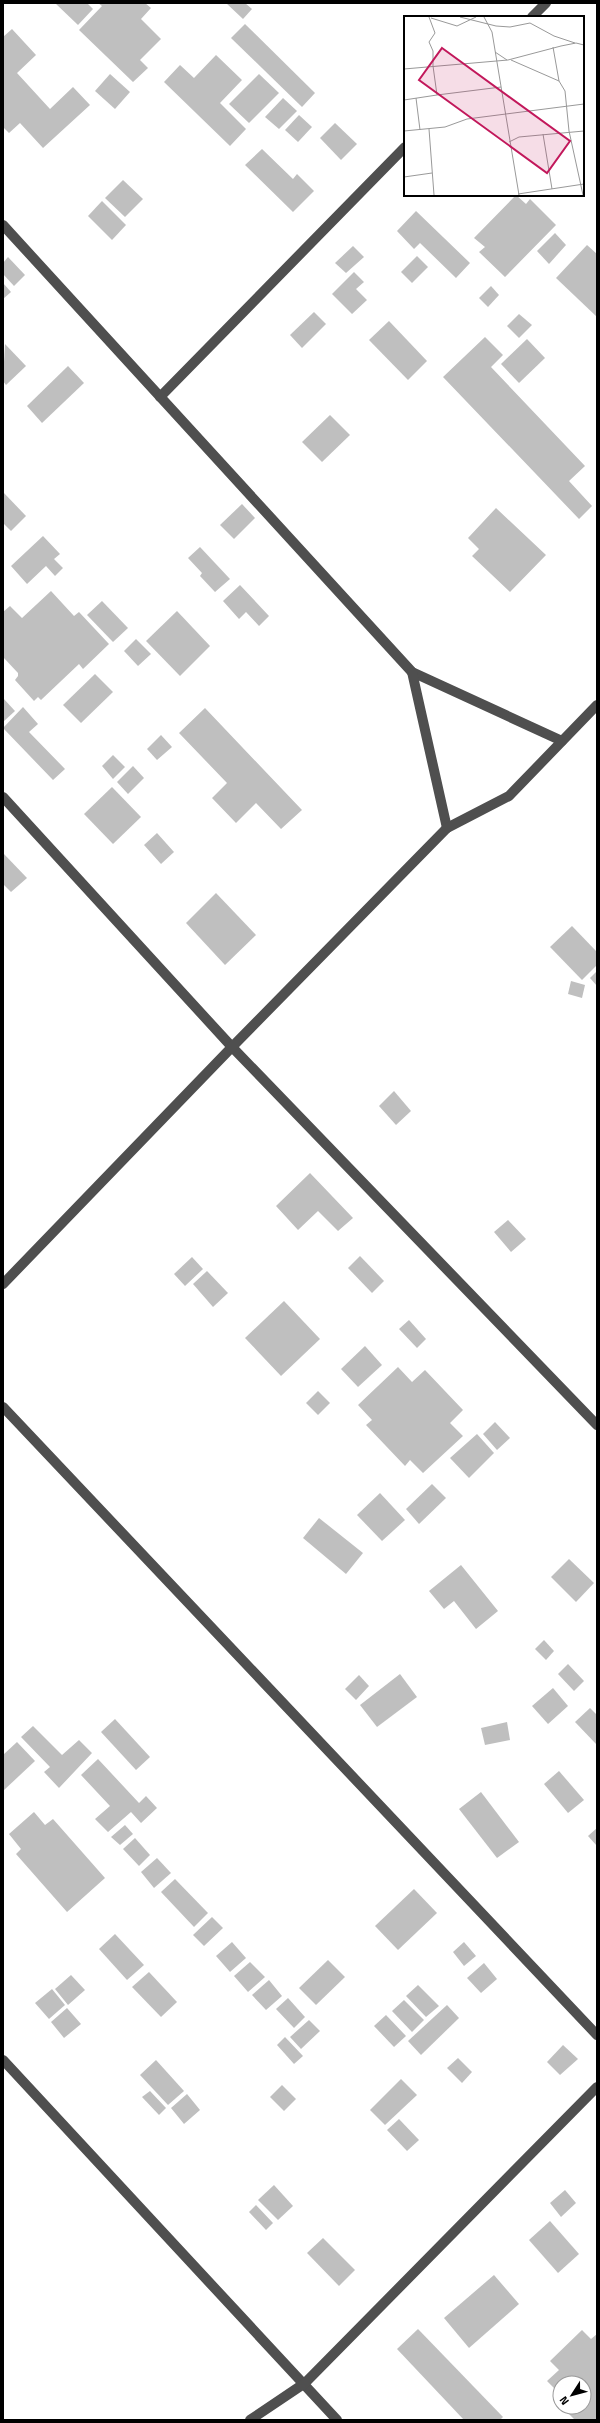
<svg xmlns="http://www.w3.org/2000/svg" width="600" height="2423" viewBox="0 0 600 2423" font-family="'Titillium Web',sans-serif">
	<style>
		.building { fill: #bfbfbf }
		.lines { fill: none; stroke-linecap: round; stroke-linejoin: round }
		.minor { stroke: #4f4f4f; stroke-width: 10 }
		.inset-road { fill: none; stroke: #999; stroke-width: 1 }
		.view { fill: #c2185b; fill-opacity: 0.15; stroke: #c2185b; stroke-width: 2 }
		.inset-edge { fill: none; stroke: #000; stroke-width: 2 }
	</style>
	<rect width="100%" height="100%" fill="#fff"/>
	<!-- building -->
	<g class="building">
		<polygon points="55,3 87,3 93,9 78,25"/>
		<polygon points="98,3 145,3 151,8 141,19 161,39 140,60 148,68 133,82 79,30 102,6"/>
		<polygon points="226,3 245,3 252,9 243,19"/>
		<polygon points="245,24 315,93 302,107 231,38"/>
		<polygon points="12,29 36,55 17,73 50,109 73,87 90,105 43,148 20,123 9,133 3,127 3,37"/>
		<polygon points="216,55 242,80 220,103 246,129 230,146 164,82 180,65 194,78"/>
		<polygon points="110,74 130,92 115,109 95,91"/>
		<polygon points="259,74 279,93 249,123 229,104"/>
		<polygon points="283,98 297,111 279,129 265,117"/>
		<polygon points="299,115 312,127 298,142 285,130"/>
		<polygon points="335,123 357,144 341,160 320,138"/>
		<polygon points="262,149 293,179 297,174 314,191 293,212 245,165"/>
		<polygon points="123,180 143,199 125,217 105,198"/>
		<polygon points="516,195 526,204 530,199 556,225 505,277 479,252 485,247 474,238"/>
		<polygon points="102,201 126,225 112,240 88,216"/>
		<polygon points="416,211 470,263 456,278 420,243 414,249 397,231"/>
		<polygon points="555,233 566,245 549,264 537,251"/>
		<polygon points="587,245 597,254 597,317 556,278"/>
		<polygon points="353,246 364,257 346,273 335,263"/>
		<polygon points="417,256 428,267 412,283 401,272"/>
		<polygon points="8,257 25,275 14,286 3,274 3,263"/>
		<polygon points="354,272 364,282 356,289 367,300 352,314 332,294"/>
		<polygon points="3,283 11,292 3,299"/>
		<polygon points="491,286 499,295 488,307 479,298"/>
		<polygon points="314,312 326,324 302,348 290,335"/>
		<polygon points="519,314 532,325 519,338 507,326"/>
		<polygon points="389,321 427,361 408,380 369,340"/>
		<polygon points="485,337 503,355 491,367 585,466 569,481 592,506 579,519 443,377"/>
		<polygon points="527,339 545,358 519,383 501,364"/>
		<polygon points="5,344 26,366 6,385 3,381"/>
		<polygon points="68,366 84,383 42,423 27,406"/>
		<polygon points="330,415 350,435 322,462 302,442"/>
		<polygon points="3,492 26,516 11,531 3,523"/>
		<polygon points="242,504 255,518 234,539 220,525"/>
		<polygon points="496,508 546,555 510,592 472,556 479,549 468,538"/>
		<polygon points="43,536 60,554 54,559 63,568 55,576 46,566 27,584 11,566"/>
		<polygon points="200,547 230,579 215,592 200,576 202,573 188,558"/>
		<polygon points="240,585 269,616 259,626 246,612 239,619 223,601"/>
		<polygon points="51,591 74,616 79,612 109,644 83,669 79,664 41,700 38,697 34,701 15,680 18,676 18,673 3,657 3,612 10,606 22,618"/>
		<polygon points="102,601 128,628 113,642 87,615"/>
		<polygon points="177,611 210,646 180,676 146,641"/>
		<polygon points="136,639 151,654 138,666 124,651"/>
		<polygon points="95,674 113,692 81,723 63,705"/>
		<polygon points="3,698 15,711 3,722"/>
		<polygon points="23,707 38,724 29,732 65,769 53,780 3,728"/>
		<polygon points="205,708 302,810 281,829 256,803 236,823 212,798 227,783 179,733"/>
		<polygon points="161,735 172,747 157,760 147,749"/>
		<polygon points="113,755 125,767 113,779 102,766"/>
		<polygon points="133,766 144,778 128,794 117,782"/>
		<polygon points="112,787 141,817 113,844 84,814"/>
		<polygon points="157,833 174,852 161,864 144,845"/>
		<polygon points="3,853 27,878 11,892 3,884"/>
		<polygon points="216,893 256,935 225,965 186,923"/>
		<polygon points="572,926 597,952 597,965 582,980 550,947"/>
		<polygon points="597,971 597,986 590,978"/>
		<polygon points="571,981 585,985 582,998 568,994"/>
		<polygon points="394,1091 411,1111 396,1125 379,1106"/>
		<polygon points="310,1173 353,1218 338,1231 318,1211 298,1230 276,1206"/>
		<polygon points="508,1220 526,1239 511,1252 494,1232"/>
		<polygon points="360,1256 384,1281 372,1293 348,1268"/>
		<polygon points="192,1257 203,1269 185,1286 174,1274"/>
		<polygon points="207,1271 228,1293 213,1307 193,1284"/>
		<polygon points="284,1301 320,1339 281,1376 245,1338"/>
		<polygon points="409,1320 426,1339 417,1348 399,1329"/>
		<polygon points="365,1346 382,1365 358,1387 341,1369"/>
		<polygon points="398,1367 412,1382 425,1370 463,1410 450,1423 463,1436 423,1473 410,1460 405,1466 366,1425 372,1420 358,1405"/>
		<polygon points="318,1391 330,1403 318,1415 306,1403"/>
		<polygon points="495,1422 510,1438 497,1450 483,1434"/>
		<polygon points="477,1434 494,1453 469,1478 450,1458"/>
		<polygon points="432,1484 446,1498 419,1524 406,1509"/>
		<polygon points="380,1493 405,1520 382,1541 357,1515"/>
		<polygon points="319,1518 363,1553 346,1574 303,1538"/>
		<polygon points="569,1559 594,1583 576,1602 551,1577"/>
		<polygon points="461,1565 498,1611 476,1629 454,1601 444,1609 429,1591"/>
		<polygon points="544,1640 554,1651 546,1660 535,1649"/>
		<polygon points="568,1664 584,1681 574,1691 558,1674"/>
		<polygon points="400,1674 417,1697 377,1727 360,1705"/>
		<polygon points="359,1675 369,1686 356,1700 345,1689"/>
		<polygon points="553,1688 568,1706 548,1724 532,1706"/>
		<polygon points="590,1708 597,1715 597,1745 575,1722"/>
		<polygon points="115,1719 150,1757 136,1770 101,1732"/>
		<polygon points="507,1722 510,1740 485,1745 481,1728"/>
		<polygon points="33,1726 62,1755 79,1740 92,1753 59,1788 44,1772 50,1767 21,1737"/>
		<polygon points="17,1742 35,1761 3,1791 3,1755"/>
		<polygon points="98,1759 139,1803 146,1796 157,1808 141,1823 131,1812 108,1832 95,1819 110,1806 81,1775"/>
		<polygon points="559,1771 584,1800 568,1813 544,1784"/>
		<polygon points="481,1792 519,1842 497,1858 459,1809"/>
		<polygon points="34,1812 45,1825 53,1819 105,1878 67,1912 16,1854 21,1849 9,1834"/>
		<polygon points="125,1825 133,1834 120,1845 111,1837"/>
		<polygon points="597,1828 597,1846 588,1836"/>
		<polygon points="135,1838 150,1855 139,1866 123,1849"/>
		<polygon points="157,1858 171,1873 154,1888 141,1872"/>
		<polygon points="175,1879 208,1913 194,1927 161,1892"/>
		<polygon points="414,1889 437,1913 398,1950 375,1926"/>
		<polygon points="212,1917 223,1928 204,1946 193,1935"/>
		<polygon points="115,1934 144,1965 127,1980 99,1949"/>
		<polygon points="232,1942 246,1958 230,1972 216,1956"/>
		<polygon points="464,1942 476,1956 464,1966 453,1952"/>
		<polygon points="328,1960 345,1977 316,2005 299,1988"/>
		<polygon points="250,1962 265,1977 248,1992 234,1976"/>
		<polygon points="484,1963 497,1979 481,1993 467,1978"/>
		<polygon points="149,1972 177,2002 161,2017 132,1987"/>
		<polygon points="71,1975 85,1990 68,2005 55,1989"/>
		<polygon points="269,1980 282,1996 266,2010 252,1995"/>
		<polygon points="418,1985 439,2006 426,2017 406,1996"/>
		<polygon points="52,1989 65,2005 49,2019 35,2003"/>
		<polygon points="288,1998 305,2017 294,2028 276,2009"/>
		<polygon points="404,2000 424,2020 412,2032 392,2011"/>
		<polygon points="447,2005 459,2018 421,2055 408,2041"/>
		<polygon points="67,2008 81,2024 64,2038 51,2022"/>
		<polygon points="386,2015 406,2036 394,2047 374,2026"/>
		<polygon points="309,2020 320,2031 301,2049 290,2037"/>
		<polygon points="285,2037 303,2056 294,2064 277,2045"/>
		<polygon points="563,2045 578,2059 560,2075 547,2062"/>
		<polygon points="458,2058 472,2072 462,2083 447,2068"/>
		<polygon points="156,2060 184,2091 168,2105 140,2075"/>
		<polygon points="401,2079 417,2095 385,2125 370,2110"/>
		<polygon points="282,2085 296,2099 284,2111 270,2097"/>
		<polygon points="150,2091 166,2108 159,2115 142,2097"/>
		<polygon points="187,2094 200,2110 184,2124 171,2108"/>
		<polygon points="399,2119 419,2140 407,2151 387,2130"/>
		<polygon points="274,2185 293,2206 278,2220 258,2200"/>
		<polygon points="565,2190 576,2203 561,2217 550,2203"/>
		<polygon points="256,2205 273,2223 266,2230 249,2212"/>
		<polygon points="550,2221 579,2254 558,2273 529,2240"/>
		<polygon points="323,2238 355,2270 339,2286 307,2253"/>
		<polygon points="494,2275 519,2304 469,2348 444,2318"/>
		<polygon points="418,2329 503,2417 500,2420 464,2420 397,2349"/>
		<polygon points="582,2330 591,2339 597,2334 597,2420 575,2420 562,2407 584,2407 584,2383 560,2383 560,2394 547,2381 559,2370 550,2361"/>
	</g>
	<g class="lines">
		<!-- minor -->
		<g class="minor">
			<polyline points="532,17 546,3"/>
			<polyline points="3,225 412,672 562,741"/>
			<polyline points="160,397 405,147"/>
			<polyline points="412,672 447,828"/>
			<polyline points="3,797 232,1047 597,1425"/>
			<polyline points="3,1284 232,1047 447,828 509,796 597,705"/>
			<polyline points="3,1407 597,2035"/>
			<polyline points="3,2060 337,2420"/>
			<polyline points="250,2420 305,2383 597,2087"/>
		</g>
	</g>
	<!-- overview -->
	<g transform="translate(404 16)">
		<rect width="180" height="180" fill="#fff"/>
		<path class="inset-road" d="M25,1L31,17L25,26L29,35V50L33,79L97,71M56,1L92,10L106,11L126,7L150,20L171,27M80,1L88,16L115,179M27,2L53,10L72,1M149,31L155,65L161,75L165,115L179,179M91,36L103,44M107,44L155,65M0,53L104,44L157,30L172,27L180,29M12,82L16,114M0,84L33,79M25,113L30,179M0,115L41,111L63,103L180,88M139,118L148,173M105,126L115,121L180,115M0,161L28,157M114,178L180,168"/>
		<path class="view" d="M38,32L166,125L143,157L15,64Z"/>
		<rect width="180" height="180" class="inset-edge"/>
	</g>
	<!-- border -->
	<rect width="600" height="2423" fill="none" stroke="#000000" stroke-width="8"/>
	<!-- north arrow -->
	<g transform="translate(572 2395) rotate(234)"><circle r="19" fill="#ffffff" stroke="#999999"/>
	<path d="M0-3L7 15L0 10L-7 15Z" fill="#000000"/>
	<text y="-6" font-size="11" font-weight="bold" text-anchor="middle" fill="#000000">N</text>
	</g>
</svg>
